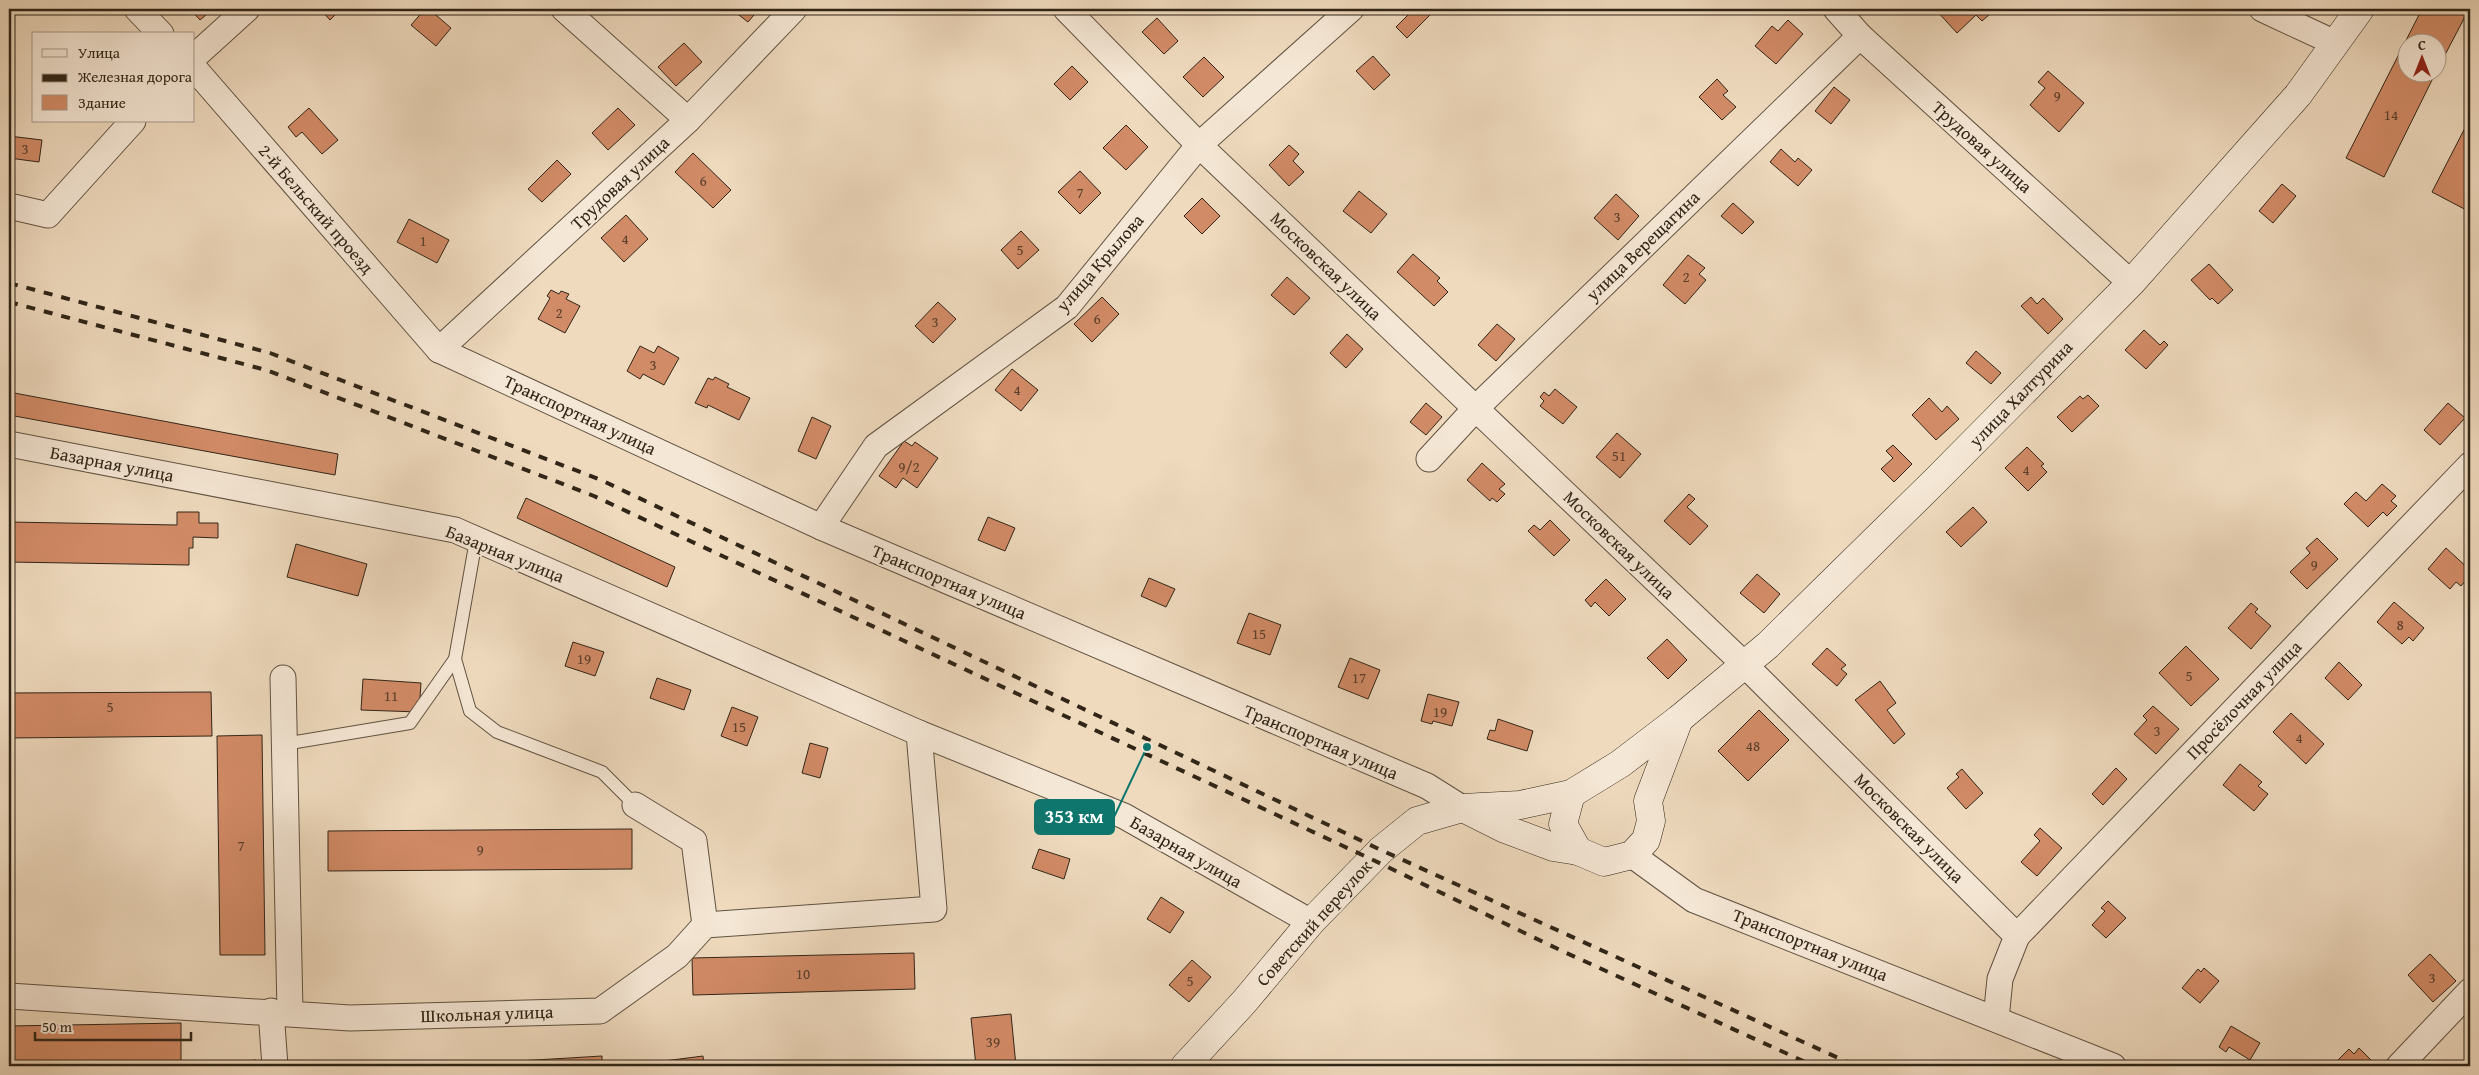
<svg xmlns="http://www.w3.org/2000/svg" width="2479" height="1075" viewBox="0 0 2479 1075" font-family="'Gentium Book Plus',serif">
	<style>
		.building { fill: #d28b67; stroke: #302517 }
		.lines { fill: none; stroke-linecap: round; stroke-linejoin: round }
		.service-casing { stroke: #605241; stroke-width: 14 }
		.minor-casing { stroke: #605241; stroke-width: 27 }
		.secondary-casing { stroke: #302517; stroke-width: 29 }
		.service { stroke: #f5e7d5; stroke-width: 12 }
		.minor { stroke: #f5e7d5; stroke-width: 25 }
		.secondary { stroke: #f5e7d5; stroke-width: 28 }
		.rail { stroke: #302517; stroke-width: 4; stroke-dasharray: 9 9; stroke-linecap: butt }
		.labels { text-anchor: middle; stroke-width: 4; stroke-linejoin: round; paint-order: stroke }
		.number-label { font-size: 15px; fill: #583e2b }
		.street-label { font-size: 18px; fill: #302517; stroke: #f5e7d5 }
		.leader { fill: none; stroke: #0f766e; stroke-width: 2 }
		.callout-dot { fill: #0f766e; stroke: #f5e7d5; stroke-width: 2 }
		.callout { fill: #0f766e; stroke: #0f766e; stroke-width: 2 }
		.callout-label { font-size: 19px; text-anchor: middle; font-weight: bold; fill: #fff }
	</style>
	<rect width="100%" height="100%" fill="#efdabe"/>
	<filter id="stains"><feTurbulence type="fractalNoise" baseFrequency=".004" numOctaves="4"/><feColorMatrix values="0 0 0 0 .2 0 0 0 0 .09 0 0 0 0 .02 0 0 0 .5 -.17"/></filter>
	<radialGradient id="worn" r=".72"><stop offset=".6" stop-color="#630" stop-opacity="0"/><stop offset="1" stop-color="#630" stop-opacity=".3"/></radialGradient>
	<!-- building -->
	<g class="building">
		<polygon points="190,9 213,9 200,20"/>
		<polygon points="320,9 341,9 330,20"/>
		<polygon points="425,9 429,9 451,28 436,46 411,25"/>
		<polygon points="731,9 759,9 748,22"/>
		<polygon points="1414,9 1424,9 1430,15 1407,38 1396,27"/>
		<polygon points="1935,9 1984,9 1990,14 1982,21 1976,15 1957,33"/>
		<polygon points="2422,9 2469,9 2436,72 2436,42 2406,42 2406,72 2436,72 2384,177 2346,158"/>
		<polygon points="1157,18 1178,41 1164,54 1142,32"/>
		<polygon points="1788,20 1803,34 1776,64 1755,46 1772,26 1778,31"/>
		<polygon points="684,43 702,62 676,86 658,67"/>
		<polygon points="1373,56 1390,75 1374,90 1356,71"/>
		<polygon points="1204,57 1224,77 1203,97 1183,77"/>
		<polygon points="1072,66 1088,82 1070,100 1054,84"/>
		<polygon points="2048,71 2084,103 2059,132 2030,105 2045,88 2038,82"/>
		<polygon points="1717,79 1728,91 1723,95 1736,107 1722,120 1699,97"/>
		<polygon points="1834,87 1850,100 1831,124 1815,111"/>
		<polygon points="309,108 338,140 322,154 302,132 296,137 288,127"/>
		<polygon points="618,108 635,125 608,150 592,133"/>
		<polygon points="2467,124 2470,126 2470,212 2432,192"/>
		<polygon points="1126,125 1148,147 1126,170 1103,148"/>
		<polygon points="9,136 42,140 39,162 9,158"/>
		<polygon points="1289,145 1299,154 1293,161 1304,172 1289,186 1269,165"/>
		<polygon points="1781,149 1795,162 1798,158 1812,170 1798,186 1770,162"/>
		<polygon points="693,153 731,190 713,208 675,172"/>
		<polygon points="557,160 571,174 542,202 528,189"/>
		<polygon points="1080,171 1101,193 1080,214 1058,192"/>
		<polygon points="2282,184 2296,196 2273,223 2259,211"/>
		<polygon points="1359,191 1387,214 1371,233 1343,211"/>
		<polygon points="1616,194 1639,216 1618,240 1594,218"/>
		<polygon points="1202,198 1220,216 1202,234 1184,216"/>
		<polygon points="1733,203 1754,222 1742,234 1721,216"/>
		<polygon points="626,215 648,239 624,262 601,238"/>
		<polygon points="409,219 449,240 437,263 397,242"/>
		<polygon points="1021,231 1039,250 1018,269 1001,250"/>
		<polygon points="1413,254 1440,278 1437,281 1448,292 1434,306 1397,272"/>
		<polygon points="1688,255 1705,268 1699,274 1706,280 1685,304 1663,285"/>
		<polygon points="2209,264 2233,290 2218,304 2212,298 2210,300 2191,280"/>
		<polygon points="1287,277 1310,298 1294,315 1271,295"/>
		<polygon points="551,290 559,294 561,291 569,294 566,299 580,306 565,333 538,319 550,298 547,296"/>
		<polygon points="1102,297 1119,314 1092,342 1074,324"/>
		<polygon points="2031,297 2037,304 2043,298 2063,319 2048,334 2021,306"/>
		<polygon points="938,302 956,319 933,343 915,326"/>
		<polygon points="1497,324 1515,339 1496,361 1478,345"/>
		<polygon points="2144,330 2160,345 2164,341 2168,345 2146,369 2125,350"/>
		<polygon points="1347,334 1363,349 1346,368 1330,353"/>
		<polygon points="640,346 654,353 658,346 679,358 664,385 643,374 640,379 627,371"/>
		<polygon points="1976,351 2001,373 1991,384 1966,363"/>
		<polygon points="1012,369 1038,390 1021,411 995,390"/>
		<polygon points="715,377 729,384 727,387 750,398 739,420 708,405 707,408 695,403 708,378 713,380"/>
		<polygon points="1555,389 1577,407 1563,424 1540,406 1544,401 1540,397 1544,392 1549,396"/>
		<polygon points="9,392 338,454 335,475 9,415"/>
		<polygon points="2088,395 2099,406 2072,432 2057,417 2080,396 2083,399"/>
		<polygon points="1929,398 1942,412 1947,406 1959,419 1936,440 1912,415"/>
		<polygon points="1426,403 1442,417 1426,435 1410,422"/>
		<polygon points="2448,403 2465,418 2440,445 2424,430"/>
		<polygon points="812,417 831,426 816,459 798,451"/>
		<polygon points="1617,433 1641,454 1620,478 1596,457"/>
		<polygon points="904,441 912,446 915,442 938,458 917,488 903,478 896,488 879,476"/>
		<polygon points="1893,445 1912,464 1894,482 1881,469 1893,458 1886,451"/>
		<polygon points="2027,447 2044,464 2041,466 2047,472 2028,491 2005,468"/>
		<polygon points="1482,463 1505,484 1499,489 1505,494 1497,502 1492,498 1490,501 1467,480"/>
		<polygon points="2382,484 2396,496 2391,501 2397,506 2387,516 2383,512 2368,527 2344,504 2356,492 2366,501"/>
		<polygon points="1689,494 1695,499 1687,507 1708,526 1690,545 1664,521"/>
		<polygon points="526,498 675,567 667,587 517,518"/>
		<polygon points="1973,507 1987,522 1961,547 1946,532"/>
		<polygon points="177,512 199,512 199,523 218,523 218,538 193,537 193,548 189,548 189,565 9,562 9,522 177,525"/>
		<polygon points="988,517 1015,528 1005,551 978,540"/>
		<polygon points="1550,520 1570,540 1554,556 1528,531 1534,525 1540,530"/>
		<polygon points="2317,538 2338,559 2307,589 2290,572 2310,553 2306,548"/>
		<polygon points="296,544 367,564 358,596 287,577"/>
		<polygon points="2446,548 2470,570 2470,575 2461,586 2456,582 2450,589 2428,569"/>
		<polygon points="1757,574 1780,594 1764,613 1740,593"/>
		<polygon points="1149,578 1175,589 1166,607 1141,596"/>
		<polygon points="1606,579 1626,599 1609,616 1595,602 1591,607 1585,600"/>
		<polygon points="2394,602 2424,628 2413,641 2409,637 2402,644 2377,622"/>
		<polygon points="2251,603 2258,609 2255,612 2271,626 2251,649 2228,628"/>
		<polygon points="1249,613 1281,625 1270,655 1237,643"/>
		<polygon points="1667,639 1687,660 1668,679 1647,658"/>
		<polygon points="573,642 604,652 595,676 565,666"/>
		<polygon points="2186,646 2219,679 2191,706 2159,673"/>
		<polygon points="1827,648 1846,665 1841,669 1847,674 1837,686 1812,664"/>
		<polygon points="1350,658 1380,670 1368,699 1338,687"/>
		<polygon points="2339,662 2362,685 2348,700 2325,678"/>
		<polygon points="657,678 691,690 684,710 650,698"/>
		<polygon points="363,679 421,683 419,712 361,710"/>
		<polygon points="1880,681 1896,703 1887,710 1905,734 1894,744 1855,700"/>
		<polygon points="211,692 212,736 9,738 9,693"/>
		<polygon points="1428,694 1459,702 1452,726 1433,721 1432,724 1421,721"/>
		<polygon points="2153,706 2179,729 2156,754 2134,734 2147,720 2143,716"/>
		<polygon points="732,707 758,717 747,746 721,736"/>
		<polygon points="1759,710 1789,740 1748,781 1718,751"/>
		<polygon points="2291,713 2324,744 2306,764 2273,732"/>
		<polygon points="1498,719 1533,731 1527,751 1487,739 1490,730 1495,731"/>
		<polygon points="262,735 265,955 220,955 217,736"/>
		<polygon points="810,743 828,748 820,778 802,773"/>
		<polygon points="2240,764 2262,782 2258,786 2268,794 2254,811 2223,785"/>
		<polygon points="2116,768 2127,779 2103,805 2092,794"/>
		<polygon points="1962,769 1983,793 1966,809 1947,788 1959,777 1956,774"/>
		<polygon points="2040,828 2062,848 2037,876 2021,862 2040,841 2034,835"/>
		<polygon points="632,829 632,869 328,871 328,831"/>
		<polygon points="1039,849 1070,859 1064,879 1032,868"/>
		<polygon points="1161,897 1184,912 1170,933 1147,919"/>
		<polygon points="2108,901 2126,918 2106,938 2092,925 2105,911 2101,908"/>
		<polygon points="914,953 915,989 693,995 692,958"/>
		<polygon points="2430,954 2456,981 2433,1002 2408,975"/>
		<polygon points="1192,960 1211,977 1189,1002 1169,985"/>
		<polygon points="2204,968 2219,981 2200,1003 2182,988 2198,969 2201,972"/>
		<polygon points="1011,1014 1016,1066 976,1066 971,1018"/>
		<polygon points="181,1023 181,1066 9,1066 9,1026"/>
		<polygon points="2231,1026 2260,1043 2250,1060 2229,1047 2226,1052 2219,1047"/>
		<polygon points="2359,1048 2372,1061 2367,1066 2341,1066 2336,1062 2349,1049 2354,1054"/>
		<polygon points="602,1056 602,1066 435,1066"/>
		<polygon points="703,1056 704,1066 665,1066 664,1061"/>
		<polygon points="256,1060 256,1066 215,1066 215,1065"/>
	</g>
	<g class="lines">
		<!-- service casing -->
		<g class="service-casing">
			<g id="service">
				<polyline points="455,659 470,711 497,732 602,772 635,805"/>
				<polyline points="284,744 410,723 455,659 476,540"/>
			</g>
		</g>
		<!-- minor casing -->
		<g class="minor-casing">
			<g id="minor">
				<polyline points="137,9 161,34"/>
				<polyline points="564,9 688,120"/>
				<polyline points="1066,9 1199,145 1745,665 2017,936 2000,979 1996,1019"/>
				<polyline points="1836,9 1860,36 2131,283"/>
				<polyline points="2262,9 2335,43"/>
				<polyline points="194,57 247,9"/>
				<polyline points="194,68 439,350 821,527 1427,786 1462,808"/>
				<polyline points="9,206 48,215 133,121"/>
				<polyline points="439,350 688,120 794,9"/>
				<polyline points="9,444 455,530 919,733 934,909 705,925 677,956 600,1011 350,1018 9,996"/>
				<polyline points="1429,459 1476,408 1860,36"/>
				<polyline points="821,527 876,446 1067,307 1199,145 1351,9"/>
				<polyline points="283,678 290,1012"/>
				<polyline points="919,733 1124,816 1311,922"/>
				<polyline points="635,805 694,841 705,925"/>
				<polyline points="1632,855 1694,900 2113,1066"/>
				<polyline points="2017,936 2470,465"/>
				<polyline points="271,1011 275,1066"/>
				<polyline points="2399,1066 2470,991"/>
			</g>
		</g>
		<!-- secondary casing -->
		<g class="secondary-casing">
			<g id="secondary">
				<polyline points="1571,794 1563,824 1578,851"/>
				<polyline points="1465,809 1505,829 1553,847 1578,851 1604,862 1632,855 1646,840 1651,821 1648,801 1679,719"/>
				<polyline points="1185,1066 1244,1002 1311,922 1381,850 1417,821 1462,808 1520,805 1571,794 1620,764 1679,719 1768,645 1936,480 2131,283 2298,95 2360,9"/>
			</g>
		</g>
		<!-- service -->
		<use href="#service" class="service"/>
		<!-- minor -->
		<use href="#minor" class="minor"/>
		<!-- secondary -->
		<use href="#secondary" class="secondary"/>
		<!-- rail -->
		<g class="rail">
			<polyline points="9,283 270,353 601,480 1381,850 1856,1066"/>
			<polyline points="9,302 266,370 594,496 1371,859 1560,950 1814,1066"/>
		</g>
	</g>
	<g class="labels">
		<!-- number labels -->
		<g class="number-label">
			<text x="2057" y="101">9</text>
			<text x="2391" y="120">14</text>
			<text x="25" y="154">3</text>
			<text x="703" y="186">6</text>
			<text x="1080" y="198">7</text>
			<text x="1617" y="222">3</text>
			<text x="625" y="244">4</text>
			<text x="423" y="246">1</text>
			<text x="1020" y="255">5</text>
			<text x="1686" y="282">2</text>
			<text x="559" y="318">2</text>
			<text x="1097" y="324">6</text>
			<text x="935" y="327">3</text>
			<text x="653" y="370">3</text>
			<text x="1017" y="395">4</text>
			<text x="1619" y="461">51</text>
			<text x="909" y="472">9/2</text>
			<text x="2026" y="475">4</text>
			<text x="2314" y="570">9</text>
			<text x="2400" y="630">8</text>
			<text x="1259" y="639">15</text>
			<text x="584" y="664">19</text>
			<text x="2189" y="681">5</text>
			<text x="1359" y="683">17</text>
			<text x="391" y="701">11</text>
			<text x="110" y="712">5</text>
			<text x="1440" y="717">19</text>
			<text x="739" y="732">15</text>
			<text x="2157" y="736">3</text>
			<text x="2299" y="743">4</text>
			<text x="1753" y="751">48</text>
			<text x="241" y="851">7</text>
			<text x="480" y="855">9</text>
			<text x="803" y="979">10</text>
			<text x="2432" y="983">3</text>
			<text x="1190" y="986">5</text>
			<text x="993" y="1047">39</text>
		</g>
		<!-- street labels -->
		<g class="street-label">
			<text transform="translate(1982 147) rotate(42)" y="6">Трудовая улица</text>
			<text transform="translate(620 183) rotate(-43)" y="6">Трудовая улица</text>
			<text transform="translate(316 209) rotate(49)" y="6">2-й Бельский проезд</text>
			<text transform="translate(1643 246) rotate(-44)" y="6">улица Верещагина</text>
			<text transform="translate(1100 263) rotate(-49)" y="6">улица Крылова</text>
			<text transform="translate(1326 266) rotate(44)" y="6">Московская улица</text>
			<text transform="translate(2021 394) rotate(-46)" y="6">улица Халтурина</text>
			<text transform="translate(580 415) rotate(25)" y="6">Транспортная улица</text>
			<text transform="translate(112 464) rotate(11)" y="6">Базарная улица</text>
			<text transform="translate(1619 545) rotate(44)" y="6">Московская улица</text>
			<text transform="translate(505 554) rotate(22)" y="6">Базарная улица</text>
			<text transform="translate(949 582) rotate(23)" y="6">Транспортная улица</text>
			<text transform="translate(2244 700) rotate(-46)" y="6">Просёлочная улица</text>
			<text transform="translate(1321 742) rotate(23)" y="6">Транспортная улица</text>
			<text transform="translate(1909 828) rotate(45)" y="6">Московская улица</text>
			<text transform="translate(1186 852) rotate(30)" y="6">Базарная улица</text>
			<text transform="translate(1314 923) rotate(-48)" y="6">Советский переулок</text>
			<text transform="translate(1810 945) rotate(22)" y="6">Транспортная улица</text>
			<text transform="translate(487 1014) rotate(-2)" y="6">Школьная улица</text>
		</g>
	</g>
	<!-- callouts -->
	<path class="leader" d="M1147 747L1114 817"/>
	<circle class="callout-dot" cx="1147" cy="747" r="5"/>
	<rect class="callout" x="1035" y="800" width="79" height="34" rx="5"/>
	<g class="callout-label">
		<text x="1074" y="823">353 км</text>
	</g>
	<!-- margin -->
	<rect width="2479" height="1075" fill="none" stroke="#efdabe" stroke-width="30"/>
	<rect x="10" y="10" width="2459" height="1055" fill="none" stroke="#302517" stroke-width="2.5"/>
	<rect x="15" y="15" width="2449" height="1045" fill="none" stroke="#302517"/>
	<!-- legend -->
	<rect x="32" y="32" width="162" height="90" fill="#f5e7d5" stroke="#a69989"/>
	<rect x="42" y="49" width="25" height="8" fill="#f5e7d5" stroke="#a69989"/>
	<text x="78" y="58" font-size="15" fill="#302517">Улица</text>
	<rect x="42" y="74" width="25" height="8" fill="#302517" stroke="#a69989"/>
	<text x="78" y="82" font-size="15" fill="#302517">Железная дорога</text>
	<rect x="42" y="95" width="25" height="15" fill="#d28b67" stroke="#a69989"/>
	<text x="78" y="108" font-size="15" fill="#302517">Здание</text>
	<!-- north arrow -->
	<g transform="translate(2422 58)"><circle r="24" fill="#f5e7d5" stroke="#a69989"/>
	<path d="M0-4L9 19L0 12L-9 19Z" fill="#8f2418"/>
	<text y="-8" font-size="14" font-weight="bold" text-anchor="middle" fill="#302517">С</text>
	</g>
	<!-- scale -->
	<path d="M35 1032v8h156v-8" fill="none" stroke="#302517" stroke-width="2.5"/>
	<text x="42" y="1032" font-size="15" fill="#302517" stroke="#f5e7d5" stroke-width="4" paint-order="stroke">50 m</text>
	<rect width="100%" height="100%" filter="url(#stains)"/>
	<rect width="100%" height="100%" fill="url(#worn)"/>
</svg>
